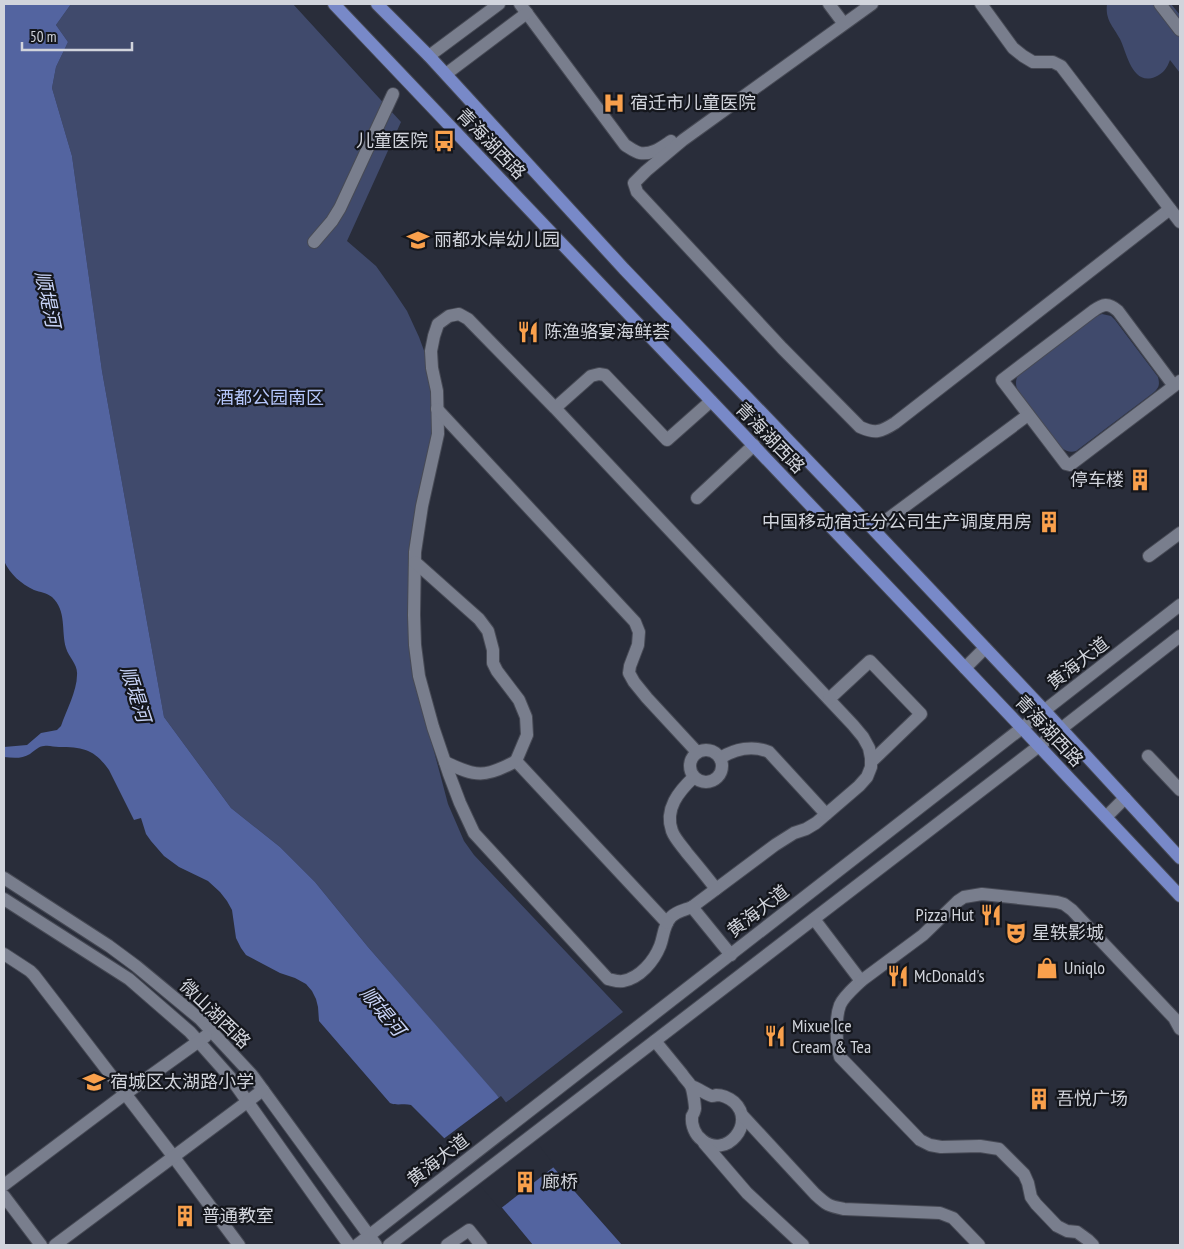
<svg xmlns="http://www.w3.org/2000/svg" width="1184" height="1249" viewBox="0 0 1184 1249" font-family="'PT Sans Narrow','Noto Sans SC',sans-serif">
	<style>
		.green { fill: #404a6c }
		.water { fill: #5364a0 }
		.pier { fill: #292d3a }
		.lines { fill: none; stroke-linecap: round; stroke-linejoin: round }
		.minor-casing { stroke: #474a55; stroke-width: 14 }
		.major-casing { stroke: #474a55; stroke-width: 14 }
		.minor { stroke: #797e8d; stroke-width: 12 }
		.major { stroke: #7889c8; stroke-width: 12 }
		.labels { text-anchor: middle; stroke-width: 4.5; stroke-linejoin: round; paint-order: stroke }
		.poi-label { font-size: 18px; fill: #d1d4dc; stroke: #14161c; text-anchor: start }
		.street-label { font-size: 18px; fill: #d1d4dc; stroke: #14161c }
		.park-label { font-size: 18px; fill: #b5c6fa; stroke: #14161c }
		.water-label { font-size: 19px; font-style: italic; fill: #c8d3f7; stroke: #14161c }
	</style>
	<rect width="100%" height="100%" fill="#292d3a"/>
	<!-- green -->
	<g class="green">
		<polygon points="71,4 293,4 401,122 347,241 376,266 393,290 407,311 419,337 426,356 431,385 433,434 411,541 408,580 408,623 417,687 448,804 464,841 474,855 623,1012 504,1104 368,947 315,882 280,847 231,808 164,717 102,371 72,156 52,88 56,67 68,42 56,25"/>
		<path d="M1107,4H1171L1180,15V73L1170,60C1167,68 1164,73 1155,77C1132,86 1127,53 1120,39C1113,26 1105,20 1107,4Z"/>
		<path d="M1102,314L1111,316L1115,320L1158,377C1160,385 1159,388 1153,393L1076,451C1070,453 1067,451 1061,448L1019,393C1015,386 1015,380 1019,373L1091,318Z"/>
	</g>
	<!-- water -->
	<path class="water" d="M4,4H71L56,25L68,42L56,67L52,88L72,156L102,371L164,717L231,808L280,847L315,882L368,947L496,1094L553,1167L622,1245H533L446,1140L411,1105C404,1103 397,1106 390,1103L319,1021L318,1007L316,999L312,991L306,984L295,978L280,973L246,955L241,948L236,938L232,910L227,901L220,892L208,881L179,867L164,856L151,841L146,834L141,818L134,820L109,770C95,750 84,747 59,747C54,747 49,745 44,746C39,746 34,751 30,754C22,759 13,758 4,757V747L27,745L41,733L57,730L61,726C66,711 77,691 77,675C78,664 69,658 66,648C61,631 67,611 52,597C47,593 40,592 34,590C21,584 10,574 4,561Z"/>
	<!-- pier -->
	<polygon class="pier" points="501,1096 555,1166 500,1209 442,1140"/>
	<g class="lines">
		<!-- minor casing -->
		<g class="minor-casing">
			<g id="minor">
				<path d="M520,4L625,145C630,148 635,152 640,153C652,155 662,147 671,141"/>
				<polyline points="829,4 841,20"/>
				<path d="M872,4L683,140L646,171L634,183L637,192L782,348L860,427C875,434 881,432 895,423L1170,209"/>
				<polyline points="981,4 1013,48 1023,56 1033,62 1053,62 1061,66 1180,222"/>
				<polyline points="1160,4 1180,30"/>
				<polyline points="429,56 499,4"/>
				<polyline points="446,74 527,13"/>
				<polyline points="314,242 332,221 340,208 393,94"/>
				<path d="M1174,386L1118,311C1108,302 1103,304 1093,311L1002,380L1066,464L1070,465L1174,386L1180,381"/>
				<path d="M555,408L853,725L863,737L869,748L871,758V767L867,777L859,786L816,823L806,829L794,833L775,845L692,907C685,910 677,911 671,917C663,926 664,936 660,946C654,961 640,978 623,981C618,982 613,980 608,979L474,833L460,803L449,774L433,727L419,676L415,645L414,615L415,552L422,506L438,434L437,391L432,368L431,351L434,336L438,324L449,316L459,314L468,319L555,408L591,376L599,374L605,375L667,440L711,401"/>
				<polyline points="437,409 635,622 639,632 638,645 630,666 629,673 634,682 647,698 697,752"/>
				<polyline points="697,498 754,445"/>
				<polyline points="885,521 1028,415"/>
				<polyline points="1149,556 1180,533"/>
				<polyline points="415,562 479,619 488,631 493,650 493,663 497,671 519,700 526,717 527,735 516,761 667,923"/>
				<polyline points="965,668 985,648"/>
				<polyline points="829,699 870,661 921,714 871,762"/>
				<circle cx="706" cy="766" r="16"/>
				<polyline points="1148,756 1180,790"/>
				<path d="M720,758C735,749 753,745 769,752L826,814"/>
				<path d="M445,762C476,777 485,778 516,761"/>
				<path d="M694,777C679,791 664,809 672,831C675,839 682,846 687,853C697,865 707,877 716,889"/>
				<polyline points="1106,817 1125,798"/>
				<polyline points="4,878 109,946 136,966 200,1019 252,1075 376,1245"/>
				<polyline points="4,899 129,979 190,1032 230,1077 349,1245"/>
				<polyline points="692,907 731,955"/>
				<path d="M814,919L861,981C854,988 844,996 840,1005C835,1018 836,1044 840,1057L920,1140L930,1145L941,1147L980,1146L999,1149L1024,1174L1028,1183L1031,1197L1036,1204L1057,1226L1067,1231L1077,1232L1088,1240L1093,1245"/>
				<polyline points="4,954 30,971 34,975 173,1156 239,1245"/>
				<polyline points="861,981 923,935 958,901 964,897 982,894 1057,902 1064,904 1072,910 1174,1018 1180,1029"/>
				<path d="M655,1041C664,1052 673,1063 682,1074C684,1078 689,1082 691,1086C693,1090 695,1105 695,1109C695,1110 693,1115 692,1116C691,1125 695,1135 702,1140C726,1160 757,1123 734,1102C729,1098 722,1095 716,1095C715,1096 713,1096 712,1096C707,1095 698,1088 691,1086"/>
				<path d="M742,1115L815,1194C827,1205 828,1206 844,1209L940,1213L953,1218L979,1245"/>
				<polyline points="704,1143 747,1193 803,1245"/>
				<polyline points="4,1185 125,1094 206,1036"/>
				<polyline points="4,1196 41,1245"/>
				<polyline points="55,1245 263,1090"/>
				<polyline points="357,1245 1180,605"/>
				<polyline points="389,1245 1039,746 1180,636"/>
				<polyline points="447,1245 469,1230 481,1245"/>
			</g>
		</g>
		<!-- major casing -->
		<g class="major-casing">
			<g id="major">
				<polyline points="334,4 1022,728 1180,896"/>
				<polyline points="377,4 429,56 624,269 855,510 1045,711 1180,858"/>
			</g>
		</g>
		<!-- minor -->
		<use href="#minor" class="minor"/>
		<!-- major -->
		<use href="#major" class="major"/>
	</g>
	<!-- icons -->
	<defs>
		<g id="hospital-bare" transform="scale(1.725)"><path d="M-5-5h3v3.5h4V-5h3V5h-3V1.5h-4V5h-3Z" fill="#f9a04c" stroke="#14161c" stroke-width="2.5" paint-order="stroke"/></g>
		<g id="bus-bare" transform="scale(1.725)"><path d="M-5-6H5V4H4V6H2V4H-2V6H-4V4H-5ZM-3.5-4V0h7V-4ZM-3.5 1.2v1.5H-2V1.2ZM2 1.2v1.5H3.5V1.2Z" fill="#f9a04c" stroke="#14161c" stroke-width="2.5" paint-order="stroke"/></g>
		<g id="school-bare" transform="scale(1.725)"><path d="M0-5L7-2L0 1L-7-2ZM-4 1L0 2.5L4 1V4Q0 6-4 4Z" fill="#f9a04c" stroke="#14161c" stroke-width="2.5" paint-order="stroke"/></g>
		<g id="restaurant-bare" transform="scale(1.725)"><path d="M-5-6h1v4h1v-4h1v4h1v-4h1v5L-1.5 .5V6h-2V.5L-5-1ZM5-6V6H3V1.5H1.5Q1.5-4 5-6Z" fill="#f9a04c" stroke="#14161c" stroke-width="2.5" paint-order="stroke"/></g>
		<g id="building-bare" transform="scale(1.725)"><path d="M-4-6H4V6H1V3H-1V6H-4ZM-2.5-4.3h1.7v1.8h-1.7ZM.8-4.3h1.7v1.8H.8ZM-2.5-1h1.7V.8h-1.7ZM.8-1h1.7V.8H.8Z" fill="#f9a04c" stroke="#14161c" stroke-width="2.5" paint-order="stroke"/></g>
		<g id="theatre-bare" transform="scale(1.725)"><path d="M-5-5.5Q0-4 5-5.5V0Q5 5 0 6Q-5 5-5 0ZM-3.3-2.5H-1v1.5H-3.3ZM1-2.5H3.3v1.5H1ZM-2.8 1Q0 5.5 2.8 1Z" fill="#f9a04c" stroke="#14161c" stroke-width="2.5" paint-order="stroke"/></g>
		<g id="shop-bare" transform="scale(1.725)"><path d="M-5-2.5h2.3a2.7 3.5 0 0 1 5.4 0H5L5.5 6h-11ZM-1.5-2.5h3a1.5 2.3 0 0 0-3 0Z" fill="#f9a04c" stroke="#14161c" stroke-width="2.5" paint-order="stroke"/></g>
	</defs>
	<g fill-rule="evenodd">
		<use href="#hospital-bare" x="614" y="103"/>
		<use href="#bus-bare" x="444" y="141"/>
		<use href="#school-bare" x="418" y="240"/>
		<use href="#restaurant-bare" x="528" y="332"/>
		<use href="#building-bare" x="1140" y="480"/>
		<use href="#building-bare" x="1049" y="522"/>
		<use href="#restaurant-bare" x="991" y="915"/>
		<use href="#theatre-bare" x="1016" y="933"/>
		<use href="#shop-bare" x="1047" y="968"/>
		<use href="#restaurant-bare" x="898" y="976"/>
		<use href="#restaurant-bare" x="775" y="1036"/>
		<use href="#school-bare" x="94" y="1082"/>
		<use href="#building-bare" x="1039" y="1099"/>
		<use href="#building-bare" x="525" y="1182"/>
		<use href="#building-bare" x="185" y="1216"/>
	</g>
	<g class="labels">
		<!-- poi labels -->
		<g class="poi-label">
			<text x="630" y="109">宿迁市儿童医院</text>
			<text x="428" y="147" text-anchor="end">儿童医院</text>
			<text x="434" y="246">丽都水岸幼儿园</text>
			<text x="544" y="338">陈渔骆宴海鲜荟</text>
			<text x="1124" y="486" text-anchor="end">停车楼</text>
			<text x="1032" y="528" text-anchor="end">中国移动宿迁分公司生产调度用房</text>
			<text x="974" y="921" text-anchor="end">Pizza Hut</text>
			<text x="1032" y="939">星轶影城</text>
			<text x="1064" y="974">Uniqlo</text>
			<text x="914" y="982">McDonald's</text>
			<text x="792" y="1032">Mixue Ice<tspan x="792" dy="21">Cream &amp; Tea</tspan></text>
			<text x="110" y="1088">宿城区太湖路小学</text>
			<text x="1056" y="1105">吾悦广场</text>
			<text x="542" y="1188">廊桥</text>
			<text x="202" y="1222">普通教室</text>
		</g>
		<!-- street labels -->
		<g class="street-label">
			<text transform="translate(491 144) rotate(46)" y="6">青海湖西路</text>
			<text transform="translate(770 438) rotate(46)" y="6">青海湖西路</text>
			<text transform="translate(1078 663) rotate(-38)" y="6">黄海大道</text>
			<text transform="translate(1049 731) rotate(47)" y="6">青海湖西路</text>
			<text transform="translate(758 911) rotate(-38)" y="6">黄海大道</text>
			<text transform="translate(215 1014) rotate(44)" y="6">微山湖西路</text>
			<text transform="translate(438 1160) rotate(-38)" y="6">黄海大道</text>
		</g>
		<!-- park labels -->
		<g class="park-label">
			<text x="270" y="404">酒都公园南区</text>
		</g>
		<!-- water labels -->
		<g class="water-label">
			<text transform="translate(48 299) rotate(78)" y="7">顺堤河</text>
			<text transform="translate(136 694) rotate(72)" y="7">顺堤河</text>
			<text transform="translate(383 1011) rotate(50)" y="7">顺堤河</text>
		</g>
	</g>
	<!-- border -->
	<rect width="1184" height="1249" fill="none" stroke="#d1d4dc" stroke-width="10"/>
	<!-- scale -->
	<path d="M22 42v8h110v-8" fill="none" stroke="#d1d4dc" stroke-width="2.5"/>
	<text x="30" y="42" font-size="15" fill="#d1d4dc" stroke="#14161c" stroke-width="4" paint-order="stroke">50 m</text>
</svg>
